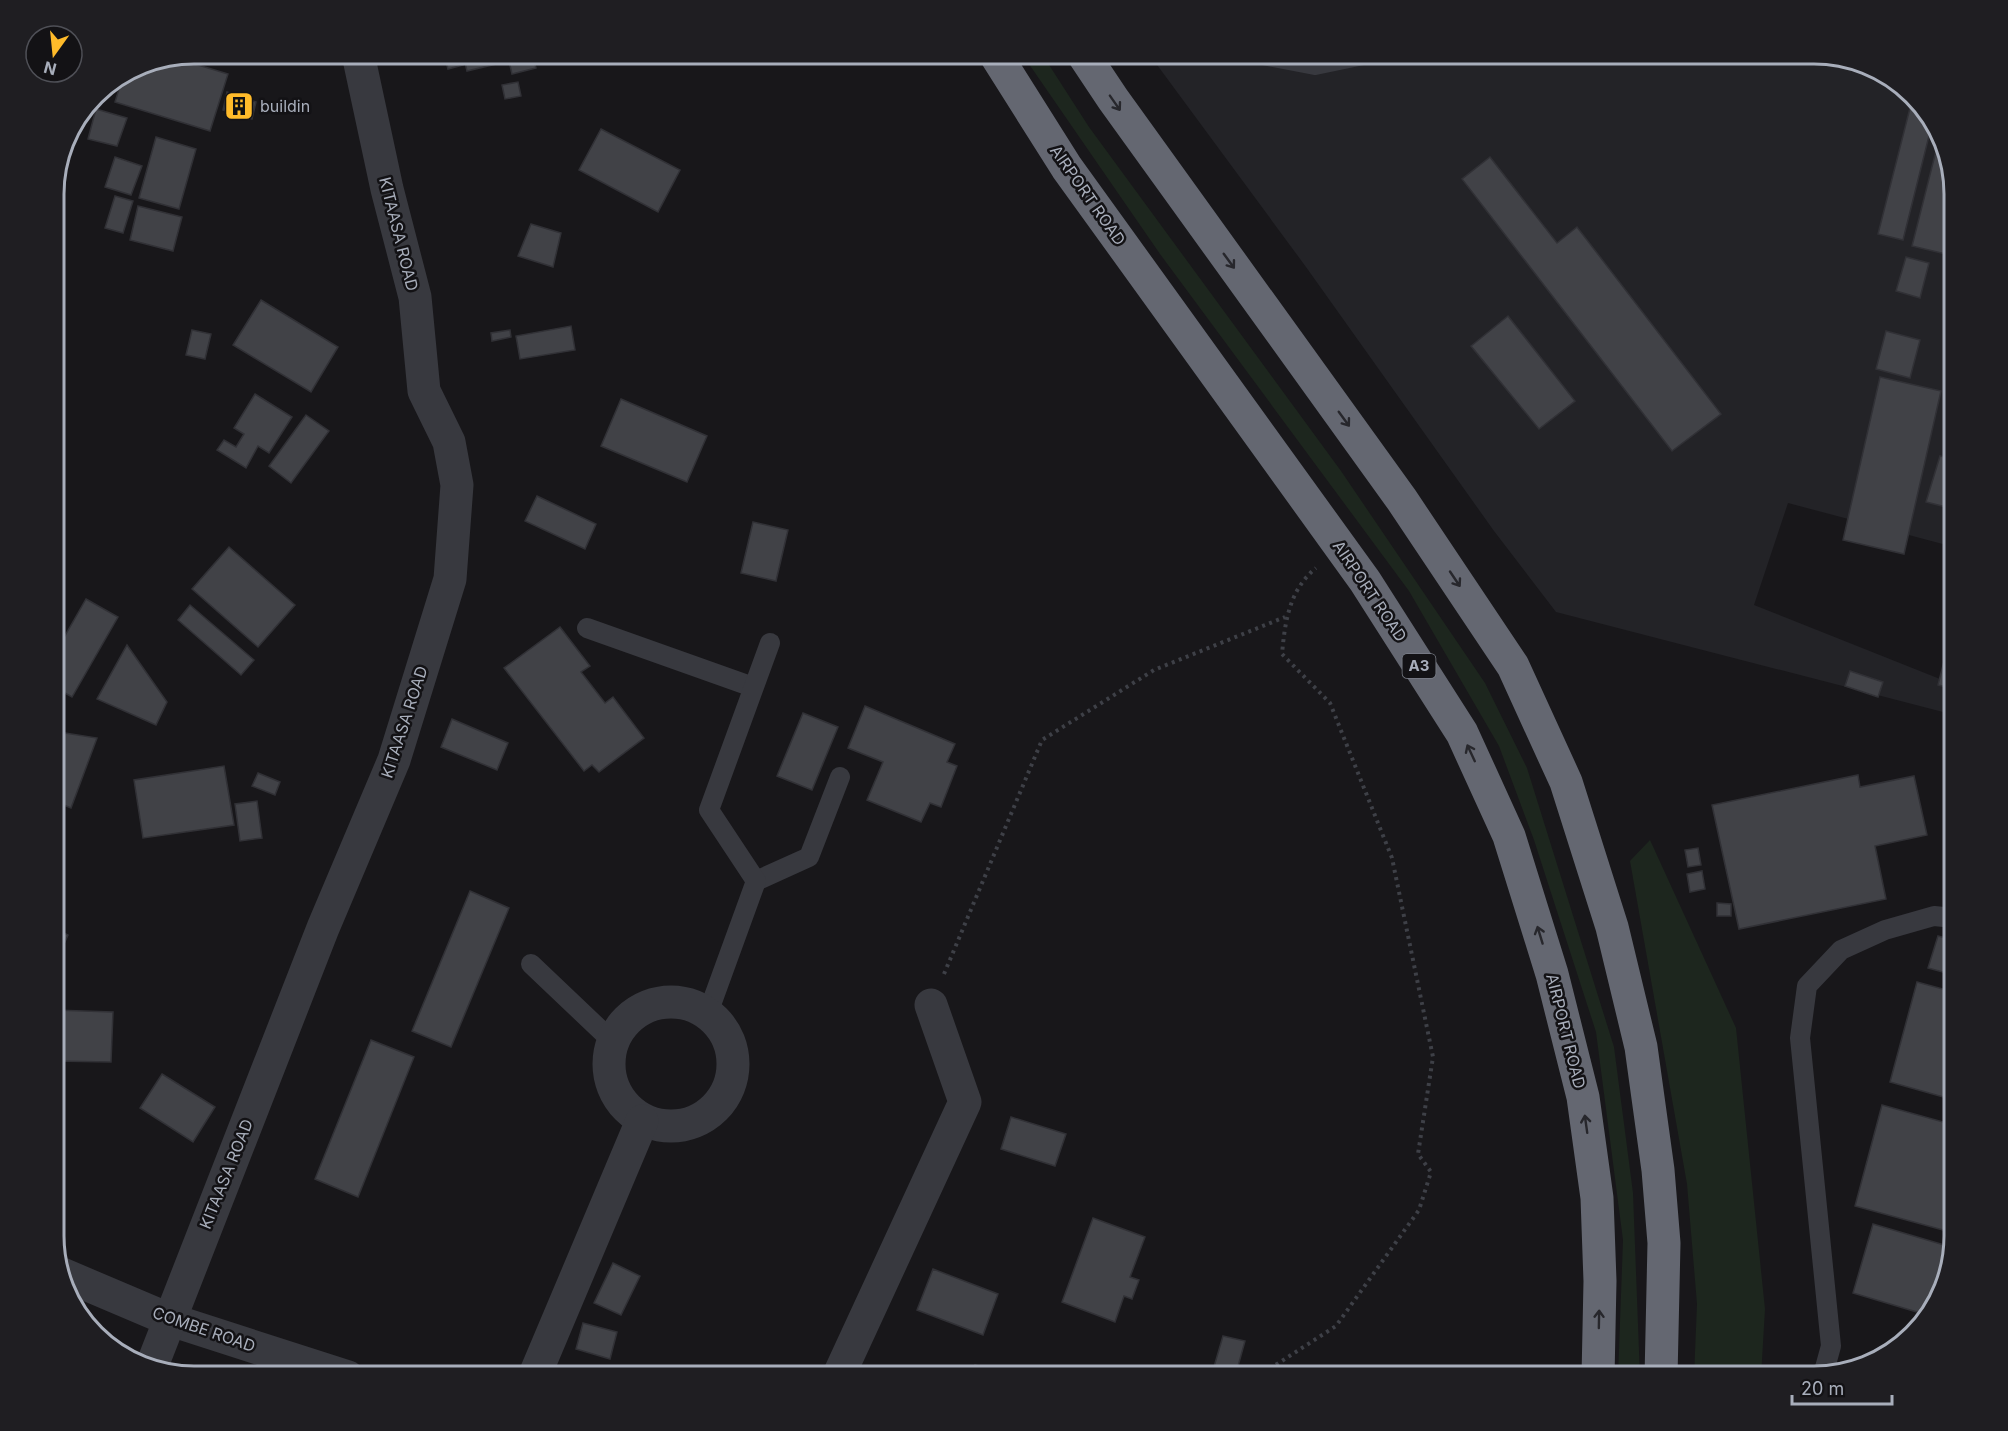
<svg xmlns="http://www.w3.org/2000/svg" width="2008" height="1431" viewBox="0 0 2008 1431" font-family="Inter,sans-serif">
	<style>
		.built { fill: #232327 }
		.green { fill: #1d261e }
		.building { fill: #414247; stroke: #313136; stroke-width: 1.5 }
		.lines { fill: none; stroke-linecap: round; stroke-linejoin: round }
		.path { stroke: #3e4047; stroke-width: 4; stroke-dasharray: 3 4.5; stroke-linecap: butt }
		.lane { stroke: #38393f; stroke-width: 20 }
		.street { stroke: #38393f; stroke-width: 33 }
		.highway { stroke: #646771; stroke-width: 33 }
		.oneway { stroke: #27272c }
		.labels { text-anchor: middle; stroke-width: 5; stroke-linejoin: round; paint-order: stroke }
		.shield { fill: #131215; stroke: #7b7f89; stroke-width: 1.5 }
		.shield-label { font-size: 15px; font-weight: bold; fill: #a8aebb }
		.poi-label { font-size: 16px; fill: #a8aebb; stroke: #131215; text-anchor: start }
		.street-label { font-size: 16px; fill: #a8aebb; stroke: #131215 }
		.rim { fill: none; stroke: #a8aebb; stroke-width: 3 }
	</style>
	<rect width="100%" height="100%" fill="#18171a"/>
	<!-- built -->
	<polygon class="built" points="1149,54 1814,54 1899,83 1939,132 1954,194 1954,547 1788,503 1754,605 1945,681 1943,712 1556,612 1494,531 1306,267"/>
	<!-- green -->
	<g class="green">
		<polygon points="1022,54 1042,54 1089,127 1341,471 1485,683 1527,768 1614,1047 1633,1193 1640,1377 1618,1377 1623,1240 1596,1032 1534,840 1499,746 1409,591 1160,254"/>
		<polygon points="1650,840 1736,1028 1765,1309 1761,1377 1694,1377 1697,1304 1687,1184 1630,861"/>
	</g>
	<!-- building -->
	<g class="building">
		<polygon points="444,54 459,54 463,65 448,69"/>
		<polygon points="463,54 532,54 536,68 512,74 509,61 467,71"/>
		<polygon points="175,58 228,74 210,131 115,102 123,76 141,65"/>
		<polygon points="518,82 521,96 505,99 502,85"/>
		<polygon points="227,92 256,102 252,119 223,110"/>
		<polygon points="1910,108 1922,111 1932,124 1903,240 1878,234"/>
		<polygon points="96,109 127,118 117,146 88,139"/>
		<polygon points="601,129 680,170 658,212 579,170"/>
		<polygon points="1940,135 1954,194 1954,256 1912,246"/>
		<polygon points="156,137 196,149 179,209 139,198"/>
		<polygon points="115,157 142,166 131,195 105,187"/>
		<polygon points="1490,157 1557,243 1577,227 1721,414 1672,451 1462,179"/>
		<polygon points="115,196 133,201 123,233 105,228"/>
		<polygon points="138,206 182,217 173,251 130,240"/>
		<polygon points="531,224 561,233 553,267 518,256"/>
		<polygon points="1906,257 1929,263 1920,298 1896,291"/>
		<polygon points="261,300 338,347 311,392 233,345"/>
		<polygon points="1508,316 1575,401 1539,429 1471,346"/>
		<polygon points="571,326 575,350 520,359 516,336"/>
		<polygon points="192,330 211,334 205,359 186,355"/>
		<polygon points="510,330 511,337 492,341 491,333"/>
		<polygon points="1886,331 1920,340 1910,378 1876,369"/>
		<polygon points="1880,377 1941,391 1904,554 1843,540"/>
		<polygon points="255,394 292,417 269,453 258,446 246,468 217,450 224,440 236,447 244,434 234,428"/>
		<polygon points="621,399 707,436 687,482 601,446"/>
		<polygon points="306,415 329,431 291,483 269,466"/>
		<polygon points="1940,456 1954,459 1954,494 1950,508 1926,502"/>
		<polygon points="537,496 596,524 585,549 525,521"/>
		<polygon points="753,522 788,530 776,581 741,573"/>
		<polygon points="1954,524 1954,563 1945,561"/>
		<polygon points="229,547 295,605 258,647 192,589"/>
		<polygon points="86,599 118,617 72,697 54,687 54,655"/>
		<polygon points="190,605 254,660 241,675 178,620"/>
		<polygon points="1954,622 1954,689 1938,685"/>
		<polygon points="560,627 590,666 581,672 605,703 613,697 644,738 599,772 592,765 584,771 504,668"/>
		<polygon points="127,645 167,702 156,725 97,699"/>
		<polygon points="1850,671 1883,682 1878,697 1845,686"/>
		<polygon points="865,706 955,744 947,762 957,766 941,807 930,803 921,822 867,800 883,762 848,748"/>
		<polygon points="803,713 838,727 812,790 777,776"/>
		<polygon points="452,719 508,743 497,770 441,747"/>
		<polygon points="65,733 97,738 71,808 54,801 54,774"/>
		<polygon points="224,766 234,825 143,838 134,780"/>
		<polygon points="258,773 280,782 275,795 252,786"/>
		<polygon points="1858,775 1860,787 1914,776 1927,835 1875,846 1886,899 1739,929 1712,805"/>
		<polygon points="257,801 262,838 240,841 235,804"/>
		<polygon points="1698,848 1701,865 1688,867 1685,850"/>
		<polygon points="1702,871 1705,889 1690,892 1687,874"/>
		<polygon points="470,891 509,908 451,1047 412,1031"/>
		<polygon points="1717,903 1731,904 1731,916 1717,916"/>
		<polygon points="54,928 68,935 54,966"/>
		<polygon points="1938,936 1954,940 1954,975 1928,968"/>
		<polygon points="1917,982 1954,992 1954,1100 1890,1082"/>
		<polygon points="54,1010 113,1012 111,1062 54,1061"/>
		<polygon points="371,1040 414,1057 358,1197 315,1179"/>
		<polygon points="162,1074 215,1107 193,1142 140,1108"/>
		<polygon points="1882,1105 1954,1125 1954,1233 1855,1206"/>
		<polygon points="1011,1117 1066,1134 1055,1166 1001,1149"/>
		<polygon points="1093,1218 1145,1237 1130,1277 1139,1280 1132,1299 1124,1296 1115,1322 1062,1302"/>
		<polygon points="1873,1224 1951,1247 1927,1315 1853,1293"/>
		<polygon points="613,1263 640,1276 621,1315 594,1303"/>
		<polygon points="933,1269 998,1294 983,1335 917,1310"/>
		<polygon points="583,1323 617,1332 610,1359 576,1349"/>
		<polygon points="1223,1336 1245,1341 1235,1377 1211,1377"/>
		<polygon points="975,1365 1002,1372 1001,1377 972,1377"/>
		<polygon points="1373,1367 1405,1377 1369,1377"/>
	</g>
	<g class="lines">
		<!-- path -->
		<g class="path">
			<polyline points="944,974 1042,740 1154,670 1285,617"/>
			<path d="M1257,1377L1336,1326L1419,1210L1431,1172L1418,1154L1433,1057L1392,858L1330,703L1282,654C1285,622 1289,590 1316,568"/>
		</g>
		<!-- lane -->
		<g class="lane">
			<polyline points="1258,54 1315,65 1368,54"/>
			<polyline points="587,628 753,687"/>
			<polyline points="756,881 809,857 840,777"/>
			<polyline points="531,964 612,1041"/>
			<polyline points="708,1013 756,881 709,810 770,643"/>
			<polyline points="1823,1375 1831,1346 1800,1038 1807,986 1841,950 1885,930 1934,916 1954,918"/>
		</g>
		<!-- street -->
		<g class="street">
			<circle cx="671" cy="1064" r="62"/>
			<polyline points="62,1274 168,1319 348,1377"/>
			<polyline points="153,1363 323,928 394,760 450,579 457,485 449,442 424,391 415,297 387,189 358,54"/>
			<polyline points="534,1377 642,1121"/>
			<polyline points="838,1377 965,1102 931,1005"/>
		</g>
		<!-- highway -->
		<g class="highway">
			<polyline points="995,54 1067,168 1365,581 1462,733 1509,836 1552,974 1583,1097 1597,1198 1600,1281 1598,1377"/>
			<polyline points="1083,54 1113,99 1402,500 1513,666 1566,782 1612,927 1641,1047 1658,1170 1664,1243 1661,1377"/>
		</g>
	</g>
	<!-- one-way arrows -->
	<defs><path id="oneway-shaft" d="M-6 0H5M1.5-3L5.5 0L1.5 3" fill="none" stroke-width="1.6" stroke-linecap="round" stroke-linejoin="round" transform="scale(1.5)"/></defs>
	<g class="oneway">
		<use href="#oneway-shaft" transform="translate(1115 103) rotate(55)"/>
		<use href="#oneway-shaft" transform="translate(1229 261) rotate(54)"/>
		<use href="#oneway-shaft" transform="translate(1344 419) rotate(54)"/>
		<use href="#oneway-shaft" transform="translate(1455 579) rotate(56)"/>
		<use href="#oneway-shaft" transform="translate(1471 753) rotate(-115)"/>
		<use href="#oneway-shaft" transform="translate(1540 935) rotate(-107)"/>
		<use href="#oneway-shaft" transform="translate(1586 1124) rotate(-98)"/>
		<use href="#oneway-shaft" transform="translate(1599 1319) rotate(-89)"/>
	</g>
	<!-- icons -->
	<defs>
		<g id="building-square" transform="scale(1.5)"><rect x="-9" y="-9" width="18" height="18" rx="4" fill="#ffbb2a" stroke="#131215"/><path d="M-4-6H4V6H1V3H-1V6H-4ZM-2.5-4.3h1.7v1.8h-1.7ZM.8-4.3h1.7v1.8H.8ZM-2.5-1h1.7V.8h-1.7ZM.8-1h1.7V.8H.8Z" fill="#111"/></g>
	</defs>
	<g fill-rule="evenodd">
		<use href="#building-square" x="239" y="106"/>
	</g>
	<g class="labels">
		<!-- shield labels -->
		<rect class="shield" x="1402.5" y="654" width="33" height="24" rx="4.5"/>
		<g class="shield-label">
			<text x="1419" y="671">A3</text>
		</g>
		<!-- poi labels -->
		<g class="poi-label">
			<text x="260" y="112">buildin</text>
		</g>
		<!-- street labels -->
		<g class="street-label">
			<text transform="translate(1088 195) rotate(55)" y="6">AIRPORT ROAD</text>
			<text transform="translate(399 234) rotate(76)" y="6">KITAASA ROAD</text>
			<text transform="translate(1370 591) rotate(56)" y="6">AIRPORT ROAD</text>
			<text transform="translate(404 722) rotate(-72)" y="6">KITAASA ROAD</text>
			<text transform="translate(1566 1031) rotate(76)" y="6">AIRPORT ROAD</text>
			<text transform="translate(226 1174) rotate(-68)" y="6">KITAASA ROAD</text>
			<text transform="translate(204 1329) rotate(19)" y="6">COMBE ROAD</text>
		</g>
	</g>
	<!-- crop -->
	<path d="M0 0H2008V1431H0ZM194 64H1814A130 130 0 0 1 1944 194V1236A130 130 0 0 1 1814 1366H194A130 130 0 0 1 64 1236V194A130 130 0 0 1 194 64Z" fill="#1f1e22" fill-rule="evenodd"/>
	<path class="rim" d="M194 64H1814A130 130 0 0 1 1944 194V1236A130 130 0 0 1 1814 1366H194A130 130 0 0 1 64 1236V194A130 130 0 0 1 194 64Z"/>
	<!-- north arrow -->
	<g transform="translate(54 54) rotate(195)"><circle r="28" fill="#131215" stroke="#4f5057" stroke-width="1.5"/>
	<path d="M0-4.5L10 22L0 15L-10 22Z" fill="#ffbb2a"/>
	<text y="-9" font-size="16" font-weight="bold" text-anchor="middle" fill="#a8aebb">N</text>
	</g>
	<!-- scale -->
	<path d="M1792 1395v9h100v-9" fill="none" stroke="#a8aebb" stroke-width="3"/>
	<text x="1801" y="1395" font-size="18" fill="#a8aebb" stroke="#131215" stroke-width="4.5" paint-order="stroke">20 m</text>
</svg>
